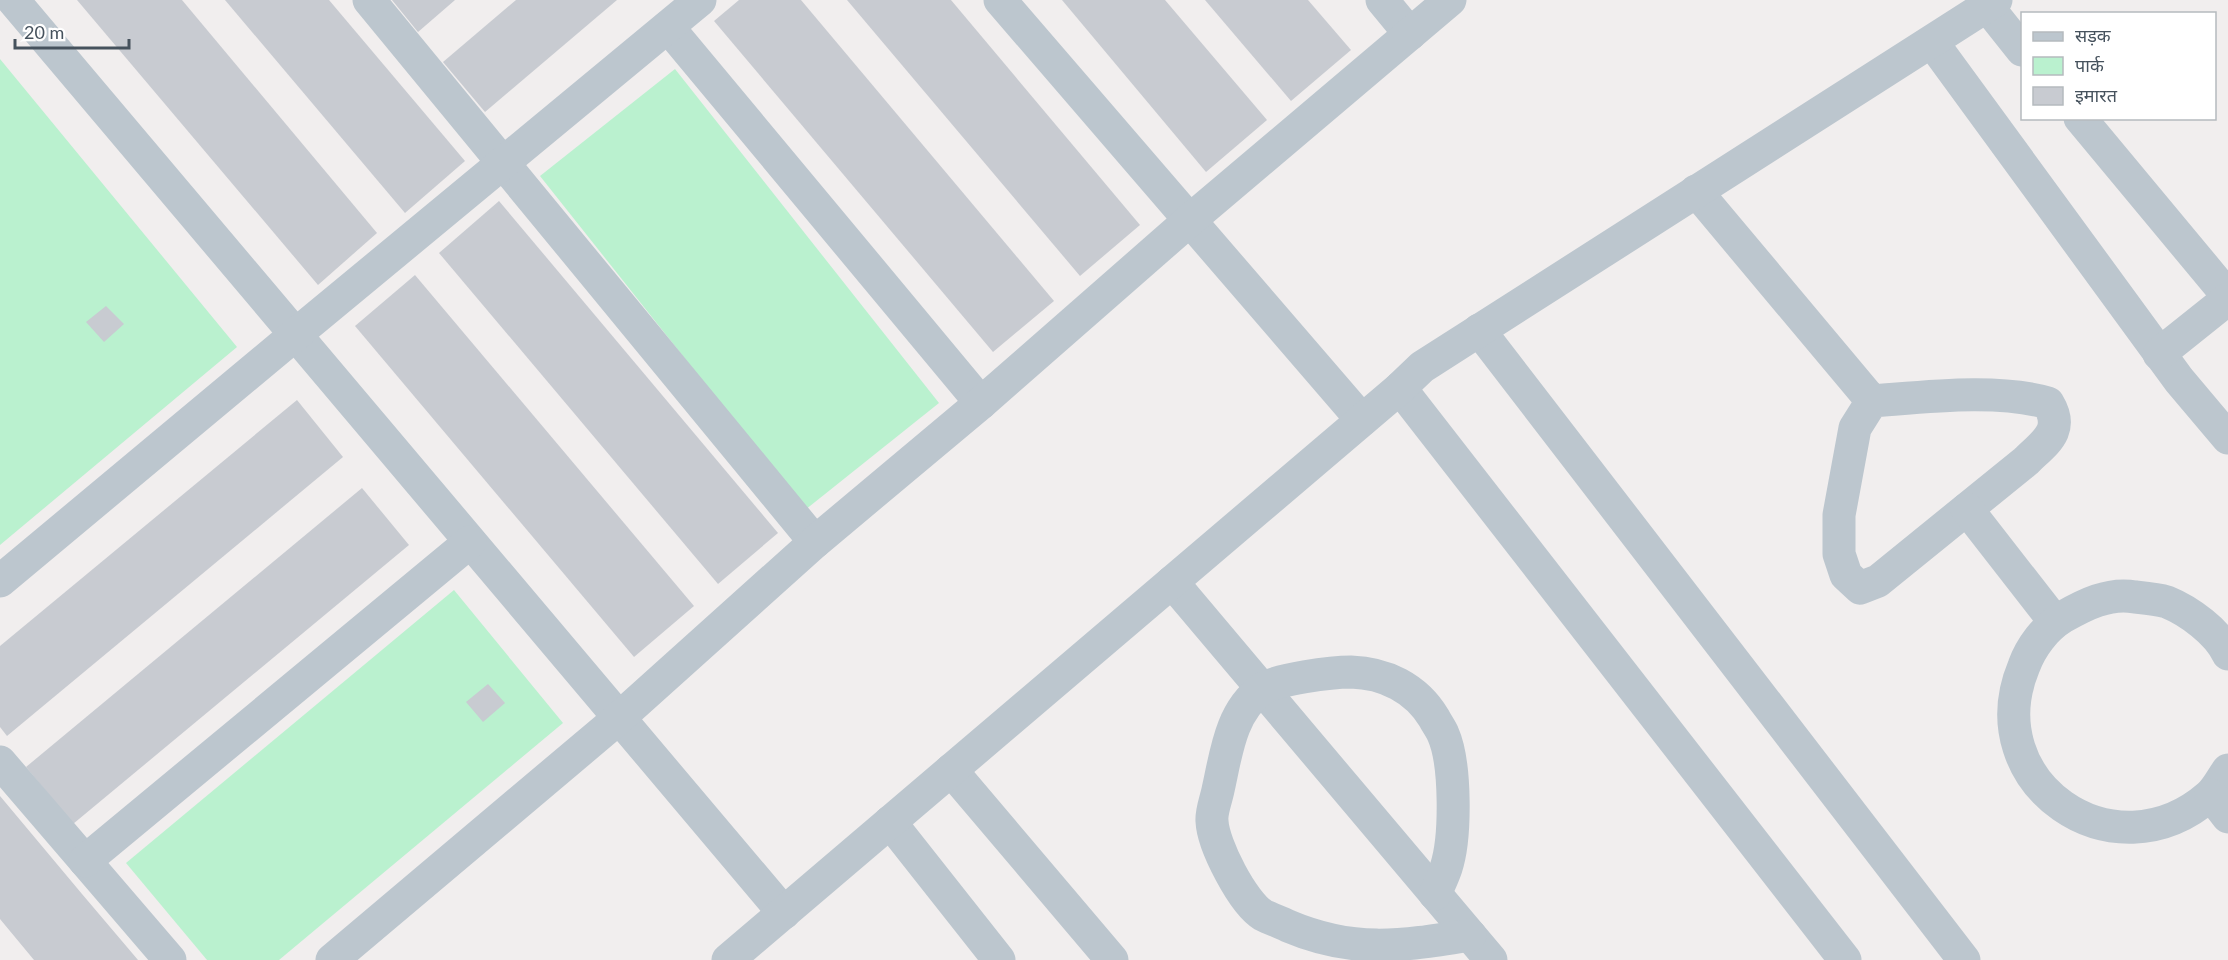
<svg xmlns="http://www.w3.org/2000/svg" width="2228" height="960" viewBox="0 0 2228 960" font-family="Lato,'Noto Sans Devanagari',sans-serif">
	<style>
		.green { fill: #baf1cf }
		.building { fill: #c8cbd1 }
		.lines { fill: none; stroke-linecap: round; stroke-linejoin: round }
		.minor { stroke: #bcc6ce; stroke-width: 33 }
	</style>
	<rect width="100%" height="100%" fill="#f1eeee"/>
	<!-- green -->
	<g class="green">
		<polygon points="0,59 237,347 0,545"/>
		<polygon points="675,69 939,403 805,510 540,176"/>
		<polygon points="454,590 563,723 279,960 207,960 126,863"/>
	</g>
	<!-- building -->
	<g class="building">
		<polygon points="77,0 182,0 377,233 318,285"/>
		<polygon points="225,0 329,0 465,161 405,213"/>
		<polygon points="392,0 455,0 418,32"/>
		<polygon points="516,0 617,0 485,112 443,62"/>
		<polygon points="739,0 801,0 1054,301 993,352 714,21"/>
		<polygon points="847,0 951,0 1140,225 1080,276"/>
		<polygon points="1062,0 1165,0 1267,120 1206,172"/>
		<polygon points="1205,0 1308,0 1351,50 1291,101"/>
		<polygon points="499,201 778,533 718,584 439,253"/>
		<polygon points="415,275 694,606 634,657 355,326"/>
		<polygon points="106,306 124,324 104,342 86,322"/>
		<polygon points="297,400 343,457 7,736 0,727 0,646"/>
		<polygon points="362,488 409,545 73,824 26,767"/>
		<polygon points="488,684 505,703 483,722 466,702"/>
		<polygon points="0,796 82,894 138,960 34,960 0,919"/>
	</g>
	<g class="lines">
		<!-- minor -->
		<g class="minor">
			<polyline points="13,0 784,913"/>
			<polyline points="369,0 815,542"/>
			<polyline points="1000,0 1362,420"/>
			<polyline points="1382,0 1410,34"/>
			<polyline points="1987,6 2022,50"/>
			<polyline points="668,27 981,403"/>
			<polyline points="1932,42 2179,380 2228,438"/>
			<polyline points="2080,118 2228,296"/>
			<path d="M1696,191L1872,401L1855,428L1839,515V554L1846,575L1860,588L1878,581L2026,461C2045,442 2065,431 2048,403C1997,388 1925,397 1872,401"/>
			<polyline points="1479,330 1964,960"/>
			<polyline points="2159,354 2228,299"/>
			<polyline points="1400,388 1845,960"/>
			<polyline points="1967,509 2055,622"/>
			<polyline points="0,581 295,335 700,0"/>
			<polyline points="1172,582 1491,960"/>
			<path d="M2228,654C2218,632 2189,611 2167,602C2157,599 2145,598 2135,597C2109,592 2084,605 2063,617C2045,628 2031,647 2024,666C1975,783 2114,879 2209,796C2217,789 2222,778 2228,770"/>
			<polyline points="0,762 170,960"/>
			<polyline points="951,770 1112,960"/>
			<polyline points="2211,795 2228,817"/>
			<polyline points="890,822 999,960"/>
			<polyline points="85,861 470,542"/>
			<path d="M1435,894C1439,885 1443,877 1446,868C1456,838 1456,763 1443,734C1441,729 1437,724 1434,718C1416,688 1385,673 1351,672C1332,672 1277,679 1262,689C1230,712 1226,755 1218,790C1216,800 1211,812 1212,821C1213,845 1243,903 1263,915C1271,919 1280,922 1288,926C1354,954 1401,946 1470,935"/>
			<polyline points="332,960 619,718 815,542 981,403 1190,220 1450,0"/>
			<polyline points="728,960 1400,388 1422,367 1996,0"/>
		</g>
	</g>
	<!-- legend -->
	<rect x="2021" y="12" width="195" height="108" fill="#ffffff" stroke="#b5babe" stroke-width="1.5"/>
	<rect x="2033" y="32" width="30" height="9" fill="#bcc6ce" stroke="#b5babe" stroke-width="1.5"/>
	<text x="2075" y="42" font-size="18" fill="#46525d">सड़क</text>
	<rect x="2033" y="57" width="30" height="18" fill="#baf1cf" stroke="#b5babe" stroke-width="1.5"/>
	<text x="2075" y="72" font-size="18" fill="#46525d">पार्क</text>
	<rect x="2033" y="87" width="30" height="18" fill="#c8cbd1" stroke="#b5babe" stroke-width="1.5"/>
	<text x="2075" y="102" font-size="18" fill="#46525d">इमारत</text>
	<!-- scale -->
	<path d="M15 39v9h114v-9" fill="none" stroke="#46525d" stroke-width="3"/>
	<text x="24" y="39" font-size="18" fill="#46525d" stroke="#ffffff" stroke-width="4.5" paint-order="stroke">20 m</text>
</svg>
